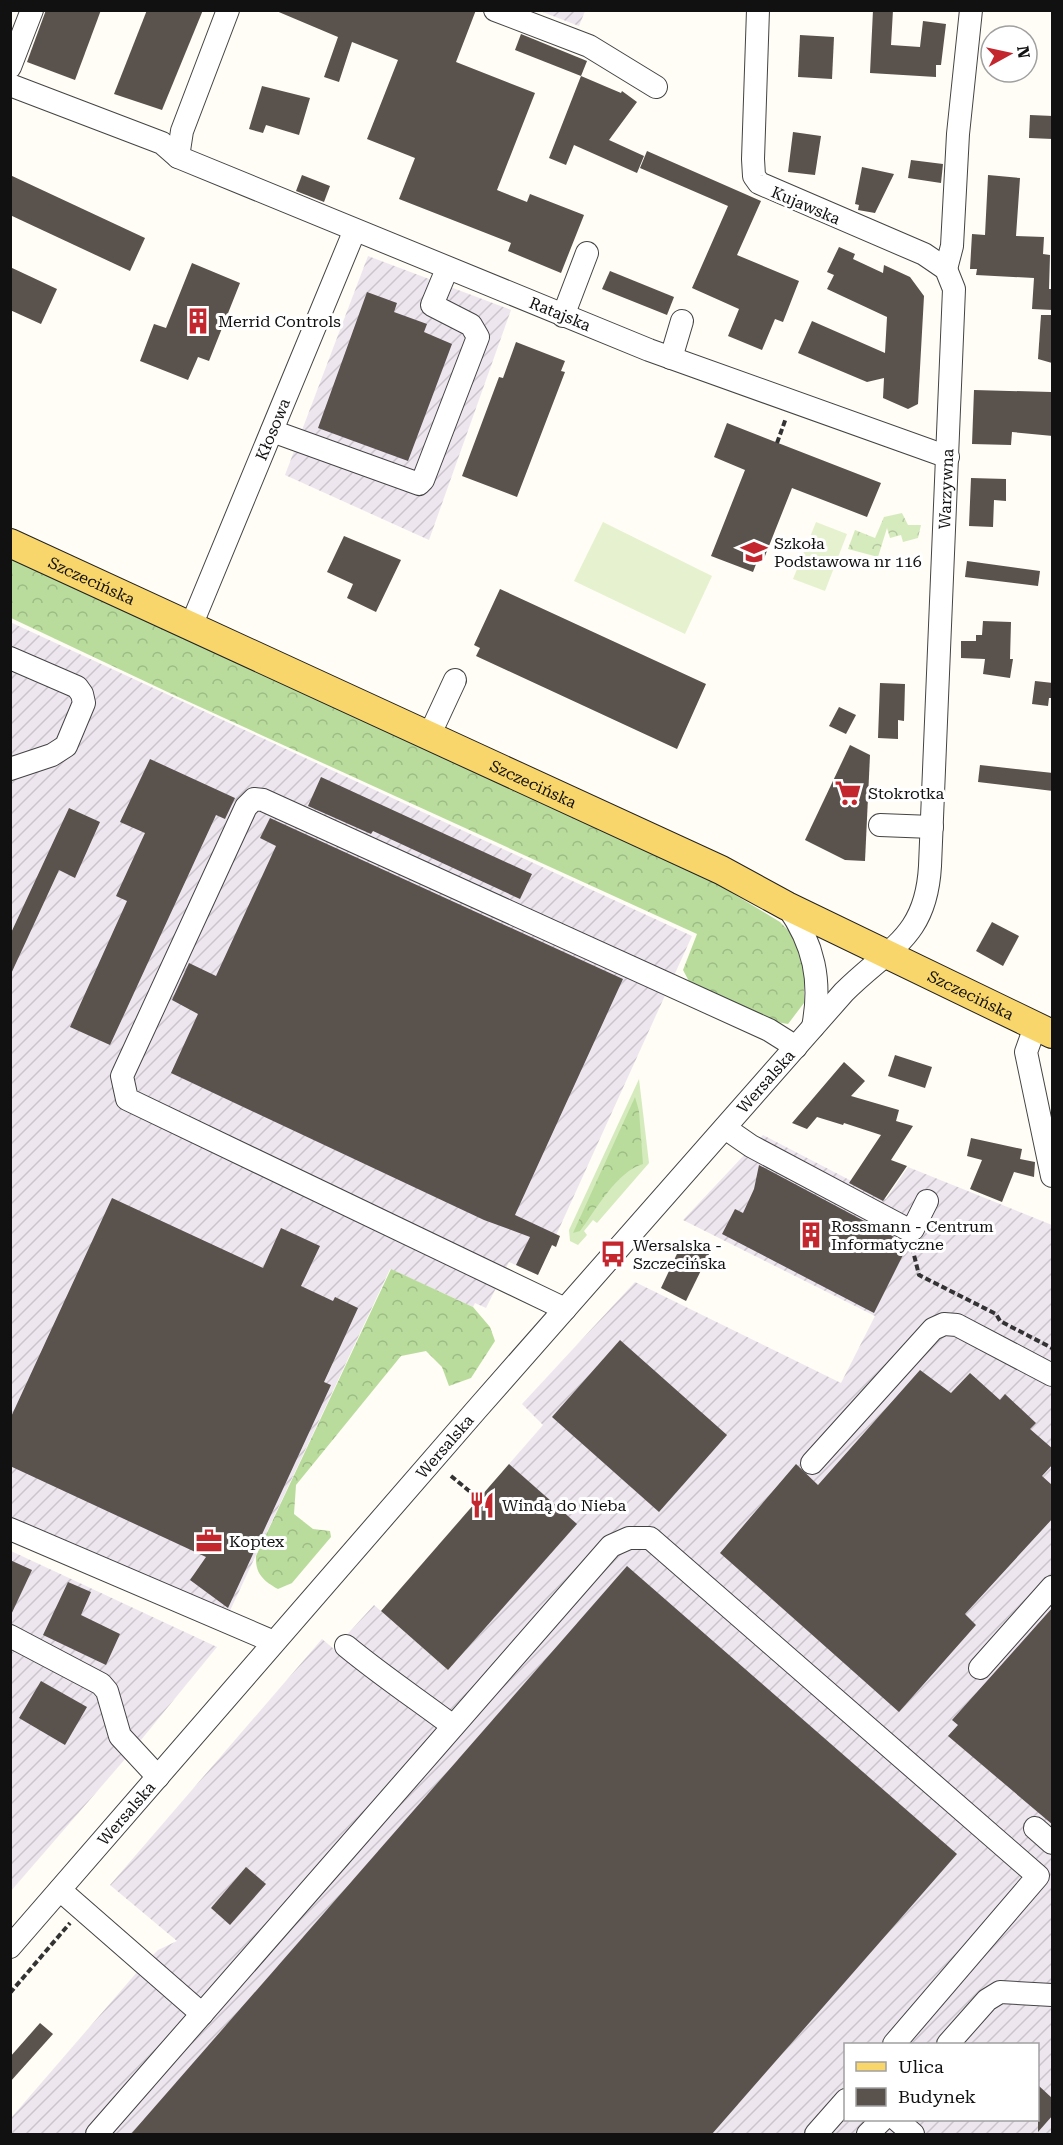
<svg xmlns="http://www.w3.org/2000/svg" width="1063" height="2145" viewBox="0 0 1063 2145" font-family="'Roboto Serif',serif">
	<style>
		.industrial { fill: url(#industrial-furrows); fill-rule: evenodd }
		.grass { fill: #d5ebbd }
		.forest { fill: url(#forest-crowns) }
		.park { fill: url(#park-crowns) }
		.pitch { fill: #e6f2cf }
		.building { fill: #5a524d }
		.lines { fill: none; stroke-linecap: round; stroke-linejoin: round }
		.minor-casing { stroke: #444; stroke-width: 24 }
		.major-casing { stroke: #222; stroke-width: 30 }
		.path { stroke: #333; stroke-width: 4; stroke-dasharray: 6 3; stroke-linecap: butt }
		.minor { stroke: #fff; stroke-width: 22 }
		.major { stroke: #f9d66b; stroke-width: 28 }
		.labels { text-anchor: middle; stroke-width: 6; stroke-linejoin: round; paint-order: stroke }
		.street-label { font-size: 16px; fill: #111; stroke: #fff }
		.poi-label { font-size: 16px; fill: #111; stroke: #fff; text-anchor: start }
	</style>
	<defs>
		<pattern id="industrial-furrows" width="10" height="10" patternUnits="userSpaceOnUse" patternTransform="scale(1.5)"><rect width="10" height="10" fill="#eee6ef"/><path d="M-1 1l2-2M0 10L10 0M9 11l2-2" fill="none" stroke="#cbc4cc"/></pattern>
		<pattern id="forest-crowns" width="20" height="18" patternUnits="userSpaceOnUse" patternTransform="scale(1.5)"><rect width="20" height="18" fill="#b9dc9c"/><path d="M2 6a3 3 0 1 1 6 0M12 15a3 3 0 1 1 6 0" fill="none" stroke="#9ebc85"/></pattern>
		<pattern id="park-crowns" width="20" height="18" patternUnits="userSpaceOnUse" patternTransform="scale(1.5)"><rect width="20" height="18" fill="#d5ebbd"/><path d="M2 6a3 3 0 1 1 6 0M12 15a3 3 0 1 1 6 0" fill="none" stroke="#b6c8a1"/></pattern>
	</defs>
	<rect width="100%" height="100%" fill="#fffdf5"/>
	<!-- industrial -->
	<g class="industrial">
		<polygon points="540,11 585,11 579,26"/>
		<polygon points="368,256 511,310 429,540 285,475"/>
		<polygon points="10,622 692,936 538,1275 509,1262 486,1308 475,1303 473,1307 390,1269 227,1617 11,1521"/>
		<path d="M763,1135L886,1199L908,1167L1052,1225V2134H11V2118L144,1964L158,1950L177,1941L110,1885L322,1639L334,1649L374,1605L448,1670L509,1464L543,1425L522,1404L635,1282L841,1383L875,1316L683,1220ZM846,2044H1038V2120H846Z"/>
		<polygon points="11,1551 217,1647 132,1751 11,1891"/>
	</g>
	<!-- grass -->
	<polygon class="grass" points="639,1079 649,1163 597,1223 593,1220 584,1231 587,1235 578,1245 570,1241 569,1230"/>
	<!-- forest -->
	<g class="forest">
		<polygon points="10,558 699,873 780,922 793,935 804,961 804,1003 788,1024 764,1020 690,983 683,970 697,934 176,696 11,618"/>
		<path d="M635,1097L639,1111L643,1164C616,1172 596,1210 580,1231L573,1233Z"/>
		<path d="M391,1269L473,1307L490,1327L495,1341L471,1378L449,1386L442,1367L426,1351L401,1356L296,1485L294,1514L313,1529L330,1531L331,1537L292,1583L278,1589C264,1581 255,1574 256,1556Z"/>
	</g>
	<!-- park -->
	<polygon class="park" points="902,513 908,525 921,525 918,538 903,542 901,535 890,538 887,528 878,557 848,549 855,530 875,538 884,517"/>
	<!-- pitch -->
	<g class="pitch">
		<polygon points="603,522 712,576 685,634 574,581"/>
		<polygon points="816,522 847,534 825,591 793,579"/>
	</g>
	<!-- building -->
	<g class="building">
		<polygon points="46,10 101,10 75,80 27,62"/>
		<polygon points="147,10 203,10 162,110 114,94"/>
		<polygon points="274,10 476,10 456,62 535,93 497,190 527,202 530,194 584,215 561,273 508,251 511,243 399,199 415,158 367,139 398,60 352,42 339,82 324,77 338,37"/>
		<polygon points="873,10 893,10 891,45 920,47 923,21 946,24 941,65 936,65 936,77 870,73"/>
		<polygon points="521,34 587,61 581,76 515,50"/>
		<polygon points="800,35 834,37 832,79 798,77"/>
		<polygon points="581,76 621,93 622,91 637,102 609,140 644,156 637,173 574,145 566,165 549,158"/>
		<polygon points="262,86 310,98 299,135 266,125 263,133 249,129"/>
		<polygon points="1030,115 1053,116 1053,139 1029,138"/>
		<polygon points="793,132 821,136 815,175 788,172"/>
		<polygon points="647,151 761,201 737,255 799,281 783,322 775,319 762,350 728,336 739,309 692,288 728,206 640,168"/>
		<polygon points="911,160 943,164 941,183 908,178"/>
		<polygon points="862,167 894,174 875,213 858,210 859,205 855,204"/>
		<polygon points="10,175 145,238 130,271 10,215"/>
		<polygon points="302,175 330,186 324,202 296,191"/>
		<polygon points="988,175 1020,178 1016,236 1044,237 1043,254 1050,255 1049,289 1053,289 1053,310 1032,309 1034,278 976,275 977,269 970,269 972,234 985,235"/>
		<polygon points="839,247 855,254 853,259 883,273 884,265 910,277 924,296 918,404 908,409 883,398 884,378 867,382 798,353 812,321 885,353 887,317 827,289 834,275 827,272"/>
		<polygon points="192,263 240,283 209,361 198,357 188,380 140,361 154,324 166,328"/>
		<polygon points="10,267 57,289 41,324 10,310"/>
		<polygon points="610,271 674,297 667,315 602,289"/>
		<polygon points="367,292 397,303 394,312 427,324 424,332 452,344 408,461 318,428"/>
		<polygon points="1041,315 1053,315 1052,363 1038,359"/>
		<polygon points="516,342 565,361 561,371 565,372 517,497 462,476 499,377 503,378"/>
		<polygon points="974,390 1051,392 1053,436 1012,432 1011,445 972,444"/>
		<polygon points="727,423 881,483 867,517 792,488 763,561 758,559 753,572 711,556 745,470 714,457"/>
		<polygon points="971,478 1006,479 1006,501 994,500 993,527 969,526"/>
		<polygon points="344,536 401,560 376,612 347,598 353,584 327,572"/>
		<polygon points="967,561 1040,571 1038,586 965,577"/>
		<polygon points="500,589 706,684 677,749 476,656 480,648 474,645"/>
		<polygon points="983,621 1011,622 1010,659 1013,659 1010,678 983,674 985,659 961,658 961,641 976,641 976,635 982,635"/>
		<polygon points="1035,681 1053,683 1053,698 1049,698 1048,706 1032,704"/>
		<polygon points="880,683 905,684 904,721 898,720 898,739 878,738"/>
		<polygon points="839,707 856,715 846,734 829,726"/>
		<polygon points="850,745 870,755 865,861 845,860 805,840"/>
		<polygon points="150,759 235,798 225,819 216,815 110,1045 70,1027 127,901 116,896 145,833 120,822"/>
		<polygon points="980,765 1053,773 1053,791 978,782"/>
		<polygon points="321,777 532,874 520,899 373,831 371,834 308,806"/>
		<polygon points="69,808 100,822 75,878 59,870 10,976 10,935"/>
		<polygon points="270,818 623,979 515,1215 560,1236 556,1247 552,1245 538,1275 516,1265 530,1237 484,1220 171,1073 198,1014 172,1000 189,963 216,976 276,846 260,838"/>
		<polygon points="992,922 1019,936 1003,966 976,951"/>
		<polygon points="895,1055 932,1067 925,1088 888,1076"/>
		<polygon points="844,1062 865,1081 851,1096 899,1110 896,1121 913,1126 891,1160 907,1166 883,1201 849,1183 881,1135 844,1123 843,1125 817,1117 807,1129 792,1123"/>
		<polygon points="971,1138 1022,1149 1020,1159 1035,1162 1034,1177 1014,1172 1002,1202 970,1189 982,1160 967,1156"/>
		<polygon points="759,1165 898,1239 892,1250 903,1255 874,1313 722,1234 735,1209 743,1213 754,1189"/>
		<polygon points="112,1198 263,1268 281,1228 320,1246 301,1286 333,1301 335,1297 358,1308 324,1382 331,1385 228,1608 190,1580 206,1557 10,1466 10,1419"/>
		<polygon points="684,1239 710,1252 686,1301 661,1288"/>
		<polygon points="620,1340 727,1435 659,1512 552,1417"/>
		<polygon points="920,1370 951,1393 970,1373 1000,1400 1005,1394 1036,1423 1030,1429 1053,1449 1053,1464 1042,1476 1053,1486 1053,1518 965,1614 976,1625 899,1712 720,1553 796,1464 818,1485"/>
		<polygon points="509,1464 577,1524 448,1670 381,1611"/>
		<polygon points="10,1560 32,1570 10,1617"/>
		<polygon points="627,1566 957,1854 712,2134 131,2134"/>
		<polygon points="68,1582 91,1592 81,1615 120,1634 106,1665 43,1635"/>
		<polygon points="1053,1607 1053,1825 948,1736 958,1725 952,1720"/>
		<polygon points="41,1681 87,1707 65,1745 19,1718"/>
		<polygon points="246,1867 266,1884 230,1925 211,1908"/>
		<polygon points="40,2023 53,2034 10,2082 10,2057"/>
		<polygon points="1038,2085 1053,2099 1053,2115 1038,2132"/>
	</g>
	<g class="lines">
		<!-- minor casing -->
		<g class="minor-casing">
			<g id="minor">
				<polyline points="495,10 589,46 656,87"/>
				<polyline points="10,67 32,10"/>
				<path id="s1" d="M10,85L162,143L178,157L649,350L948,457"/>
				<polyline points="178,157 182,131 228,10"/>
				<polyline points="946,269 952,246 958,134 971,10"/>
				<polyline points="563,316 587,253"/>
				<polyline points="671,358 682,321"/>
				<polyline points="272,431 419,484 423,480 478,337 471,325 432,305 447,269"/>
				<path id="s2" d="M191,626L354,232"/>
				<polyline points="10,658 77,687 82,694 84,703 66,746 52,755 10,769"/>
				<polyline points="429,736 455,680"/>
				<polyline points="880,825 932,827"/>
				<path d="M787,906C814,944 822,981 813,1027"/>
				<polyline points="1035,1027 1026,1052 1052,1176"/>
				<polyline points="725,1128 751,1146 907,1229 913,1229 927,1201"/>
				<polyline points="565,1309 127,1099 122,1076 246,807 254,799 263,800 769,1030 796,1047"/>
				<polyline points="812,1463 933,1329 944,1324 957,1325 1052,1375"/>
				<polyline points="10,1529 274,1642"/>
				<polyline points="10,1636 101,1684 107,1691 120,1736 158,1777"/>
				<path d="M346,1646C381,1675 417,1699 453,1726"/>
				<polyline points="980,1668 1052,1587"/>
				<polyline points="1035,1828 1052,1843"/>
				<polyline points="60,1890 202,2014"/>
				<path id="s3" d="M10,1947L477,1409L844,992C889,947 926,938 930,866L954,289L946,269L924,254L759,183L754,176L753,159L758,10"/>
				<polyline points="948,2044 987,2000 1000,1992 1052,1995"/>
				<polyline points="897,2120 913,2134"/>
				<polyline points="97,2134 611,1546 629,1538 650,1538 1038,1876 894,2044"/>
				<polyline points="816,2134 846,2100"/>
				<polyline points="868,2134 882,2120"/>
			</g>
		</g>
		<!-- major casing -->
		<g class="major-casing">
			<g id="major">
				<path id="s4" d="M10,543L721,870L787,906L1052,1034"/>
			</g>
		</g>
		<!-- path -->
		<g class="path">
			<polyline points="777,443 786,418"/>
			<polyline points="912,1247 919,1275 996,1314 1000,1321 1052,1348"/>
			<polyline points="451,1476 479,1499"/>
			<polyline points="10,1993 70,1923"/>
		</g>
		<!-- minor -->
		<use href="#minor" class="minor"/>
		<!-- major -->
		<use href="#major" class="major"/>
	</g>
	<!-- icons -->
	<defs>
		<g id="building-bare" transform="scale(2.07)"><path d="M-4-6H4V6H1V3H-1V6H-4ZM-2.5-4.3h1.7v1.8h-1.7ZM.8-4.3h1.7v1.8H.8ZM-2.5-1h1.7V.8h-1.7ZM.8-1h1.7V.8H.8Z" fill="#c4262e" stroke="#fff" stroke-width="2.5" paint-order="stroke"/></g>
		<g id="school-bare" transform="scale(2.07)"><path d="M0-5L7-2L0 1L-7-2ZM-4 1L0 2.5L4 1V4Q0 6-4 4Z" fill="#c4262e" stroke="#fff" stroke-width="2.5" paint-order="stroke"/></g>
		<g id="supermarket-bare" transform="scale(2.07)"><path d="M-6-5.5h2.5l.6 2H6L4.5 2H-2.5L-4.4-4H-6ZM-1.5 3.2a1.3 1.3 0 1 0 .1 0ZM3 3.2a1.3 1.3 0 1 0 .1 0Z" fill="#c4262e" stroke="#fff" stroke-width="2.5" paint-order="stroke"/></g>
		<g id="bus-bare" transform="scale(2.07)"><path d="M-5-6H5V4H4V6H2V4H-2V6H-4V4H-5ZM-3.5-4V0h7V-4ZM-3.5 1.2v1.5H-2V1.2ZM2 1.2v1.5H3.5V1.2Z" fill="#c4262e" stroke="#fff" stroke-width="2.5" paint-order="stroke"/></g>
		<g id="restaurant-bare" transform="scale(2.07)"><path d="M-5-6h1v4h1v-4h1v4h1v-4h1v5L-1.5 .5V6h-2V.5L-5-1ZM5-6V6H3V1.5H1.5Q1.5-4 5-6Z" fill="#c4262e" stroke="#fff" stroke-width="2.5" paint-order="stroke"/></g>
		<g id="office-bare" transform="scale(2.07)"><path d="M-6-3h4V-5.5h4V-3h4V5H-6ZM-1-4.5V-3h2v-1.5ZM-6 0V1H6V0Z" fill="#c4262e" stroke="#fff" stroke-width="2.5" paint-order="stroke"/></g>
	</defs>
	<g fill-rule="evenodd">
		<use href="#building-bare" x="198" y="321"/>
		<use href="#school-bare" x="754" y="552"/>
		<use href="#supermarket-bare" x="848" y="793"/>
		<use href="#building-bare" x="811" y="1235"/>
		<use href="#bus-bare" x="613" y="1254"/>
		<use href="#restaurant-bare" x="482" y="1505"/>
		<use href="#office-bare" x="209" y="1541"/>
	</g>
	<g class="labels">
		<!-- street labels -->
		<g class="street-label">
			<text transform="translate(806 205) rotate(23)" y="6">Kujawska</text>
			<text dy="6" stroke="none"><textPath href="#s1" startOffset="597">Ratajska</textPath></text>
			<text dy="6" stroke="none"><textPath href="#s2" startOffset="213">Kłosowa</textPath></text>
			<text dy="6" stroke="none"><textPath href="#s3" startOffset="1804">Warzywna</textPath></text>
			<text dy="6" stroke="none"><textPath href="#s4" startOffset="90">Szczecińska</textPath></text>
			<text dy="6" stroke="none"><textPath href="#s4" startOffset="576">Szczecińska</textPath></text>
			<text dy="6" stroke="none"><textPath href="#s4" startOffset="1062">Szczecińska</textPath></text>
			<text dy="6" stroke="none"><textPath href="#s3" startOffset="1149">Wersalska</textPath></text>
			<text dy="6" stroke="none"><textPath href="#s3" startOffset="663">Wersalska</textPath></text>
			<text dy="6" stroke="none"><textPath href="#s3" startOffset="177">Wersalska</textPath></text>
		</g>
		<!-- poi labels -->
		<g class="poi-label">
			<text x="218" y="327">Merrid Controls</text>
			<text x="774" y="549">Szkoła<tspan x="774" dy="18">Podstawowa nr 116</tspan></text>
			<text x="868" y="799">Stokrotka</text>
			<text x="831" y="1232">Rossmann - Centrum<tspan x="831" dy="18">Informatyczne</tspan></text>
			<text x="633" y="1251">Wersalska -<tspan x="633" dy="18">Szczecińska</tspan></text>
			<text x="502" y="1511">Windą do Nieba</text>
			<text x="229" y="1547">Koptex</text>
		</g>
	</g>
	<!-- border -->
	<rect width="1063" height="2145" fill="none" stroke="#111111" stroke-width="24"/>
	<!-- legend -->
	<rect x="844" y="2043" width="195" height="78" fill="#ffffff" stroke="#a0a0a0" stroke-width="1.5"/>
	<rect x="856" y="2062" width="30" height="9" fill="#f9d66b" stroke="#a0a0a0" stroke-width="1.5"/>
	<text x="898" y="2073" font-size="18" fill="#111111">Ulica</text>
	<rect x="856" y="2088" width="30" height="18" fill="#5a524d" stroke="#a0a0a0" stroke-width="1.5"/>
	<text x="898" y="2103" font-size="18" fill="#111111">Budynek</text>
	<!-- north arrow -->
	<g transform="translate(1009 54) rotate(82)"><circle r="28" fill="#ffffff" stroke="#a0a0a0" stroke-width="1.5"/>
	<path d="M0-4.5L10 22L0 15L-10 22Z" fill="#c4262e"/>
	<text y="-9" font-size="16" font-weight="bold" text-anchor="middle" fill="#111111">N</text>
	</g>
</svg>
